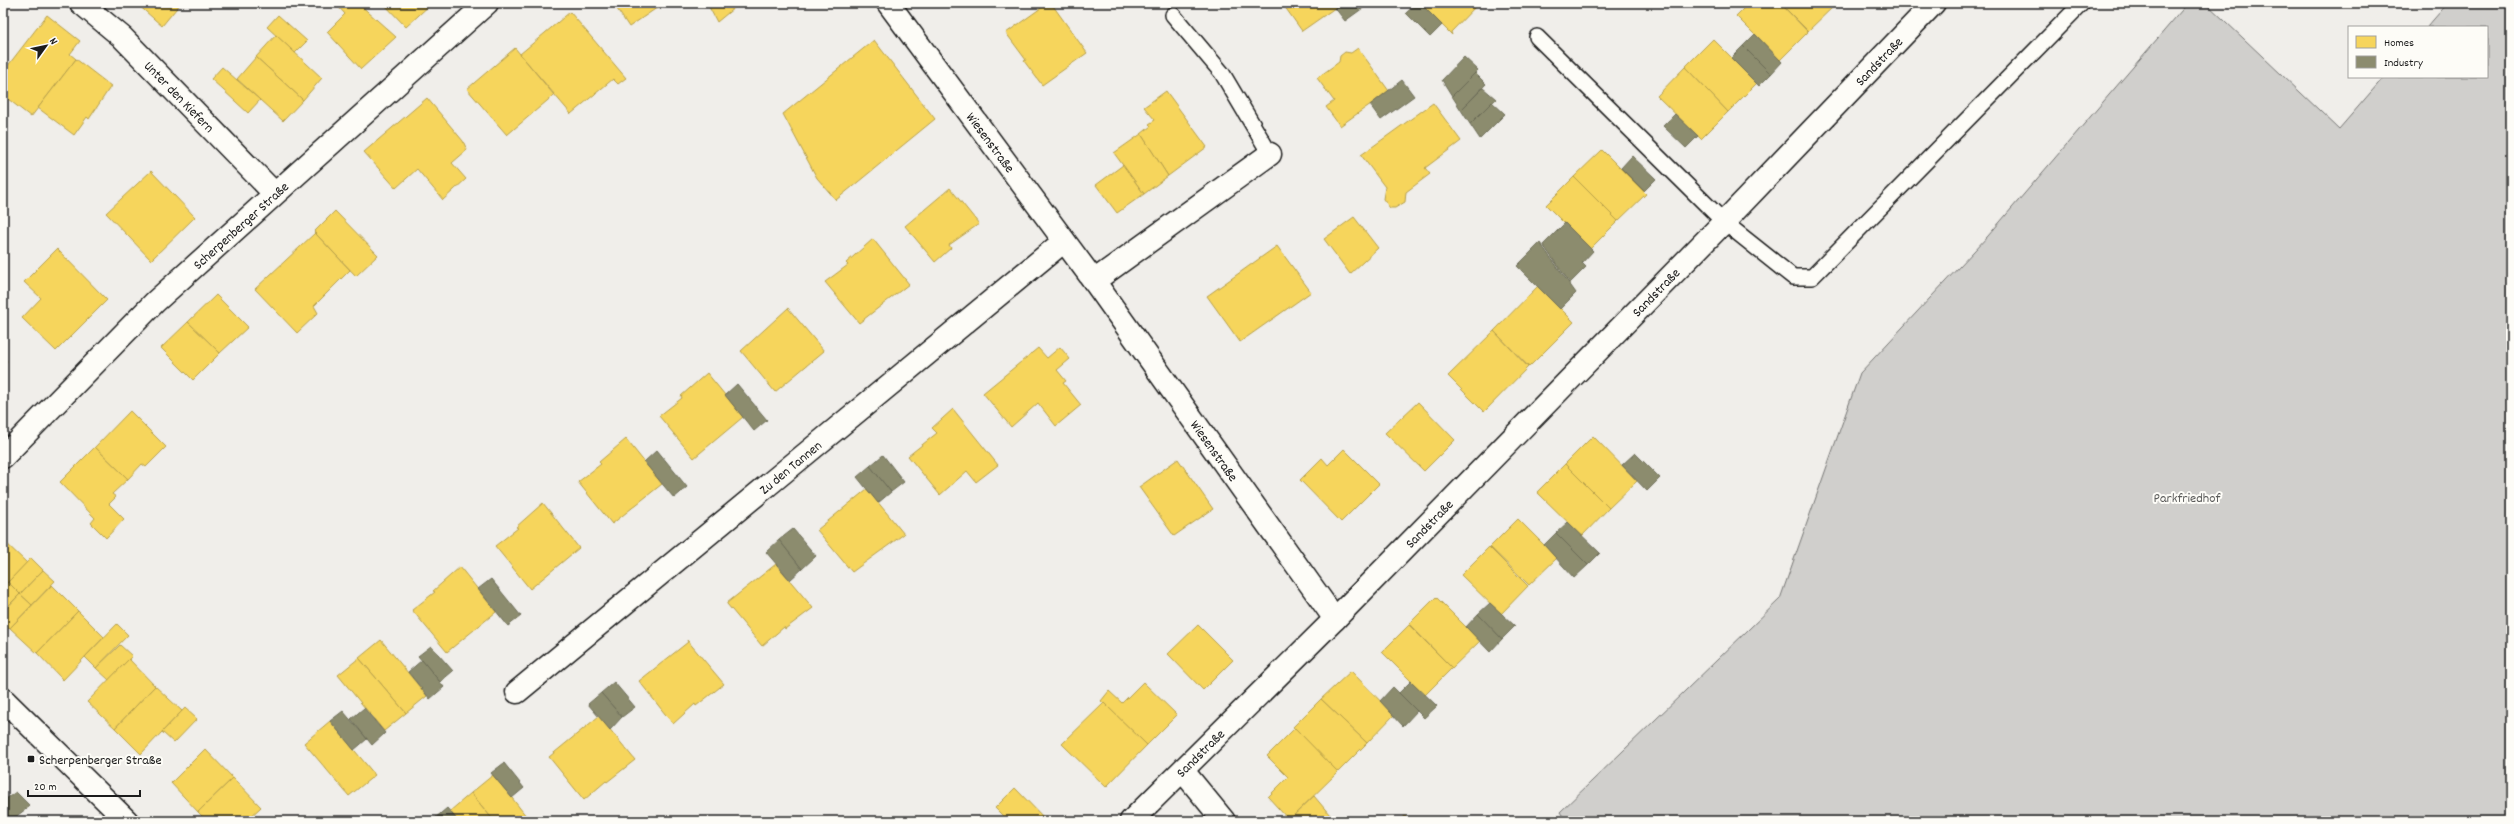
<svg xmlns="http://www.w3.org/2000/svg" width="2514" height="824" viewBox="0 0 2514 824" font-family="Dekko,sans-serif">
	<style>
		.green { fill: #d0cfcc; stroke: #767674 }
		.homes { fill: #f6d55c; stroke: #b59e49 }
		.industry { fill: #8c8c6e; stroke: #6a6a55 }
		.lines { fill: none; stroke-linecap: round; stroke-linejoin: round }
		.service-casing { stroke: #1c1c1c; stroke-width: 18 }
		.minor-casing { stroke: #1c1c1c; stroke-width: 25 }
		.service { stroke: #fdfcf7; stroke-width: 15 }
		.minor { stroke: #fdfcf7; stroke-width: 22 }
		.poi-dot { fill: #1c1c1c; stroke: #fdfcf7; stroke-width: 1.5 }
		.labels { text-anchor: middle; stroke-width: 4; stroke-linejoin: round; paint-order: stroke }
		.street-label { font-size: 14px; fill: #1c1c1c; stroke: #fdfcf7 }
		.park-label { font-size: 14px; fill: #5b5b5a; stroke: #fdfcf7 }
		.poi-label { font-size: 14px; fill: #1c1c1c; stroke: #fdfcf7; text-anchor: start }
	</style>
	<rect width="100%" height="100%" fill="#f0eeea"/>
	<filter id="ink" filterUnits="userSpaceOnUse"><feTurbulence type="fractalNoise" baseFrequency=".025" numOctaves="2"/><feDisplacementMap in="SourceGraphic" scale="8" xChannelSelector="R" yChannelSelector="G"/><feConvolveMatrix kernelMatrix="1 2 1 2 8 2 1 2 1" color-interpolation-filters="sRGB"/></filter>
	<g filter="url(#ink)">
		<!-- green -->
		<polygon class="green" points="2188,3 2206,3 2339,129 2384,77 2487,77 2487,27 2427,27 2448,3 2511,3 2511,821 1566,821 1560,812 1780,599 1860,373 1988,236"/>
		<!-- homes -->
		<g class="homes">
			<polygon points="136,3 181,3 162,26"/>
			<polygon points="335,3 358,3 396,37 361,69 327,32 345,14"/>
			<polygon points="383,3 432,3 406,27"/>
			<polygon points="613,3 664,3 629,27"/>
			<polygon points="707,3 740,3 717,22"/>
			<polygon points="1048,3 1051,3 1087,53 1042,85 1024,61 1026,60 1006,33"/>
			<polygon points="1282,3 1342,3 1302,31"/>
			<polygon points="1420,3 1477,3 1480,7 1477,5 1451,32 1452,35"/>
			<polygon points="1749,3 1780,3 1808,32 1780,60 1736,16"/>
			<polygon points="1780,3 1835,3 1836,4 1808,31"/>
			<polygon points="570,12 626,78 618,84 613,79 571,114 520,54"/>
			<polygon points="47,15 80,41 70,54 76,59 31,117 3,95 3,72"/>
			<polygon points="278,15 307,41 295,53 267,27"/>
			<polygon points="276,35 322,78 303,100 256,57"/>
			<polygon points="1713,39 1757,83 1728,112 1685,67"/>
			<polygon points="874,40 935,119 836,200 817,178 783,114"/>
			<polygon points="515,48 554,95 507,135 467,89"/>
			<polygon points="1358,48 1389,91 1340,126 1326,107 1334,101 1317,78 1339,62 1340,56 1345,52 1351,53"/>
			<polygon points="256,57 303,100 283,121 237,79"/>
			<polygon points="76,59 111,86 89,119 87,117 74,135 38,108"/>
			<polygon points="222,67 260,100 248,113 211,79"/>
			<polygon points="1685,67 1728,112 1701,139 1657,96"/>
			<polygon points="1166,91 1207,147 1168,176 1141,134 1151,126 1149,124 1155,120 1144,107"/>
			<polygon points="427,98 463,141 467,150 452,163 466,179 443,200 417,169 396,188 364,152"/>
			<polygon points="1433,103 1461,141 1425,168 1430,174 1406,192 1405,202 1395,208 1390,208 1383,199 1385,187 1361,155"/>
			<polygon points="1141,134 1168,176 1144,194 1114,153"/>
			<polygon points="1602,150 1646,194 1618,221 1574,177"/>
			<polygon points="1123,165 1144,194 1117,213 1096,185"/>
			<polygon points="151,171 195,217 151,260 106,213"/>
			<polygon points="1574,177 1618,221 1590,249 1546,205"/>
			<polygon points="950,188 979,224 949,245 951,248 935,262 905,226"/>
			<polygon points="335,211 378,255 356,276 314,232"/>
			<polygon points="1354,217 1378,248 1350,274 1324,239"/>
			<polygon points="315,233 350,270 314,306 318,313 297,333 255,289"/>
			<polygon points="873,239 909,284 859,323 825,282 848,265 846,263"/>
			<polygon points="1277,246 1311,292 1240,342 1207,296"/>
			<polygon points="57,249 107,300 56,351 22,318 41,298 24,282"/>
			<polygon points="1538,286 1574,322 1529,367 1494,331"/>
			<polygon points="216,295 248,327 220,353 188,322"/>
			<polygon points="788,308 824,351 775,392 741,351"/>
			<polygon points="188,322 220,353 193,380 161,348"/>
			<polygon points="1494,331 1528,367 1484,412 1448,376"/>
			<polygon points="1060,347 1070,359 1057,370 1066,381 1063,383 1081,405 1056,426 1038,403 1011,427 983,393 1038,348 1047,358"/>
			<polygon points="3,357 7,361 3,365"/>
			<polygon points="707,373 743,417 694,458 659,416 682,398 681,396"/>
			<polygon points="1418,402 1455,440 1424,471 1385,433"/>
			<polygon points="953,409 998,465 976,482 967,471 940,495 908,456 937,433 932,428"/>
			<polygon points="130,411 166,447 146,467 142,464 128,479 95,447"/>
			<polygon points="1593,436 1637,481 1609,508 1565,464"/>
			<polygon points="626,439 662,484 612,524 578,482 601,464 599,462"/>
			<polygon points="95,447 128,479 112,494 116,497 109,504 124,519 106,538 91,523 95,518 60,482"/>
			<polygon points="1344,449 1379,484 1341,522 1300,480 1322,458 1328,465"/>
			<polygon points="1178,459 1213,509 1174,536 1139,487"/>
			<polygon points="1565,464 1609,508 1582,536 1537,492"/>
			<polygon points="867,489 904,534 852,572 817,530"/>
			<polygon points="543,503 579,548 530,589 495,546 518,528 516,527"/>
			<polygon points="1518,519 1557,558 1529,585 1490,547"/>
			<polygon points="3,540 27,563 3,587"/>
			<polygon points="1489,547 1528,586 1501,614 1461,575"/>
			<polygon points="31,558 43,570 20,594 8,582"/>
			<polygon points="776,564 813,608 785,629 784,627 762,646 727,604 727,603"/>
			<polygon points="460,567 496,612 447,652 412,610 435,592 433,591"/>
			<polygon points="43,570 55,581 32,605 20,594"/>
			<polygon points="8,582 20,594 3,611 3,587"/>
			<polygon points="52,585 78,611 37,653 10,628"/>
			<polygon points="20,594 32,605 9,629 3,622 3,612"/>
			<polygon points="1436,597 1480,641 1452,668 1409,624"/>
			<polygon points="78,611 104,637 63,680 37,653"/>
			<polygon points="117,624 128,635 96,668 85,657"/>
			<polygon points="1198,625 1233,660 1203,690 1168,654"/>
			<polygon points="1409,625 1452,668 1425,695 1382,652"/>
			<polygon points="381,640 427,696 406,713 359,658"/>
			<polygon points="687,640 724,684 696,706 695,704 673,724 639,681 688,642"/>
			<polygon points="120,645 132,656 109,680 96,668"/>
			<polygon points="359,658 406,713 384,731 338,675"/>
			<polygon points="129,659 155,686 115,728 87,702"/>
			<polygon points="1351,671 1394,715 1367,743 1321,699"/>
			<polygon points="1143,682 1177,715 1147,745 1101,701 1109,691 1122,703"/>
			<polygon points="155,686 182,711 141,754 115,728"/>
			<polygon points="1321,699 1367,743 1338,772 1293,727"/>
			<polygon points="1104,703 1147,745 1106,787 1062,744"/>
			<polygon points="185,708 197,719 174,743 162,732"/>
			<polygon points="599,716 635,760 607,782 606,781 584,800 549,757"/>
			<polygon points="330,721 375,775 349,796 304,743"/>
			<polygon points="1295,728 1338,772 1289,820 1268,797 1288,777 1267,756"/>
			<polygon points="205,749 233,778 198,812 171,783"/>
			<polygon points="493,775 512,798 530,821 494,821 471,793"/>
			<polygon points="233,778 261,807 246,821 207,821 198,812"/>
			<polygon points="1015,788 1047,821 1004,821 1006,819 995,808"/>
			<polygon points="471,793 494,821 458,821 450,811"/>
			<polygon points="1314,796 1335,821 1290,821 1289,820"/>
			<polygon points="1405,816 1409,821 1399,821"/>
		</g>
		<!-- industry -->
		<g class="industry">
			<polygon points="1342,3 1370,3 1345,21 1335,8"/>
			<polygon points="1417,3 1420,3 1442,25 1430,37 1406,13"/>
			<polygon points="1755,34 1782,62 1771,74 1743,46"/>
			<polygon points="1743,46 1771,74 1759,86 1731,58"/>
			<polygon points="1464,57 1478,70 1452,96 1442,80"/>
			<polygon points="1475,73 1486,84 1461,110 1452,96"/>
			<polygon points="1402,80 1414,96 1381,120 1370,105"/>
			<polygon points="1483,88 1496,99 1470,124 1461,110"/>
			<polygon points="1492,102 1505,114 1480,139 1470,124"/>
			<polygon points="1675,114 1698,136 1686,148 1663,126"/>
			<polygon points="1632,156 1656,179 1644,191 1621,168"/>
			<polygon points="1565,223 1593,251 1582,263 1586,267 1570,283 1543,245"/>
			<polygon points="1540,243 1576,293 1560,309 1517,266"/>
			<polygon points="737,384 767,420 754,431 725,395"/>
			<polygon points="657,450 687,487 674,498 644,462"/>
			<polygon points="1635,453 1660,478 1647,491 1622,465"/>
			<polygon points="883,455 904,482 891,492 870,466"/>
			<polygon points="870,466 891,492 878,503 857,477"/>
			<polygon points="1568,522 1600,553 1588,565 1556,533"/>
			<polygon points="793,529 816,556 802,569 779,540"/>
			<polygon points="1556,533 1588,565 1574,578 1544,545"/>
			<polygon points="779,540 802,569 790,580 766,552"/>
			<polygon points="491,579 521,616 508,626 478,589"/>
			<polygon points="1490,603 1515,626 1502,639 1478,614"/>
			<polygon points="1478,614 1502,639 1490,652 1466,627"/>
			<polygon points="431,646 453,671 440,682 418,656"/>
			<polygon points="422,660 444,687 430,699 408,672"/>
			<polygon points="1411,681 1437,706 1424,718 1399,693"/>
			<polygon points="614,682 635,707 622,717 601,693"/>
			<polygon points="1393,687 1417,711 1403,726 1380,701"/>
			<polygon points="601,693 622,717 610,730 588,704"/>
			<polygon points="364,708 385,733 372,745 351,719"/>
			<polygon points="343,711 367,739 354,750 330,721"/>
			<polygon points="504,763 524,788 512,798 491,773"/>
			<polygon points="16,792 30,806 10,821 3,821 3,801"/>
			<polygon points="447,808 458,821 436,821 434,819"/>
		</g>
		<g class="lines">
			<!-- service casing -->
			<g class="service-casing">
				<g id="service">
					<polyline points="1173,15 1222,73 1270,154"/>
					<polyline points="1537,37 1724,222 1793,277 1812,277 2082,3"/>
				</g>
			</g>
			<!-- minor casing -->
			<g class="minor-casing">
				<g id="minor">
					<path id="s1" d="M81,3L122,37L274,193"/>
					<path id="s2" d="M888,3L1094,281L1335,619"/>
					<polyline points="1094,281 1270,154"/>
					<path id="s3" d="M3,457L155,302L487,3"/>
					<path id="s4" d="M517,692L1064,241"/>
					<polyline points="3,699 127,821"/>
					<polyline points="1183,771 1224,821"/>
					<path id="s5" d="M1131,821L1335,619L1724,222L1934,3"/>
				</g>
			</g>
			<!-- service -->
			<use href="#service" class="service"/>
			<!-- minor -->
			<use href="#minor" class="minor"/>
		</g>
	</g>
	<!-- markers -->
	<rect class="poi-dot" x="27" y="755" width="8" height="8" rx="2"/>
	<g class="labels">
		<!-- street labels -->
		<g class="street-label">
			<text dy="5" stroke="none"><textPath href="#s5" startOffset="1066">Sandstraße</textPath></text>
			<text dy="5" stroke="none"><textPath href="#s1" startOffset="136">Unter den Kiefern</textPath></text>
			<text dy="5" stroke="none"><textPath href="#s2" startOffset="173">Wiesenstraße</textPath></text>
			<text dy="5" stroke="none"><textPath href="#s3" startOffset="332">Scherpenberger Straße</textPath></text>
			<text dy="5" stroke="none"><textPath href="#s5" startOffset="745">Sandstraße</textPath></text>
			<text dy="5" stroke="none"><textPath href="#s2" startOffset="554">Wiesenstraße</textPath></text>
			<text dy="5" stroke="none"><textPath href="#s4" startOffset="354">Zu den Tannen</textPath></text>
			<text dy="5" stroke="none"><textPath href="#s5" startOffset="421">Sandstraße</textPath></text>
			<text dy="5" stroke="none"><textPath href="#s5" startOffset="97">Sandstraße</textPath></text>
		</g>
		<!-- park labels -->
		<g class="park-label">
			<text x="2187" y="502">Parkfriedhof</text>
		</g>
		<!-- poi labels -->
		<g class="poi-label">
			<text x="39" y="764">Scherpenberger Straße</text>
		</g>
	</g>
	<!-- margin -->
	<rect width="2514" height="824" fill="none" stroke="#fdfcf7" stroke-width="16"/>
	<rect x="8" y="8" width="2498" height="808" fill="none" stroke="#1c1c1c" stroke-width="1.5" filter="url(#ink)"/>
	<!-- legend -->
	<rect x="2348" y="26" width="140" height="52" fill="#fdfcf7" stroke="#a3a29f"/>
	<rect x="2356" y="36" width="20" height="12" fill="#f6d55c" stroke="#a3a29f"/>
	<text x="2384" y="46" font-size="12" fill="#1c1c1c">Homes</text>
	<rect x="2356" y="56" width="20" height="12" fill="#8c8c6e" stroke="#a3a29f"/>
	<text x="2384" y="66" font-size="12" fill="#1c1c1c">Industry</text>
	<!-- north arrow -->
	<g transform="translate(46 46) rotate(57)" stroke="#fdfcf7" stroke-width="3" paint-order="stroke">
	<path d="M0-3L7 15L0 10L-7 15Z" fill="#1c1c1c"/>
	<text y="-6" font-size="11" font-weight="bold" text-anchor="middle" fill="#1c1c1c">N</text>
	</g>
	<!-- scale -->
	<path d="M28 790v6h112v-6" fill="none" stroke="#1c1c1c" stroke-width="2"/>
	<text x="34" y="790" font-size="12" fill="#1c1c1c" stroke="#fdfcf7" stroke-width="3" paint-order="stroke">20 m</text>
</svg>
